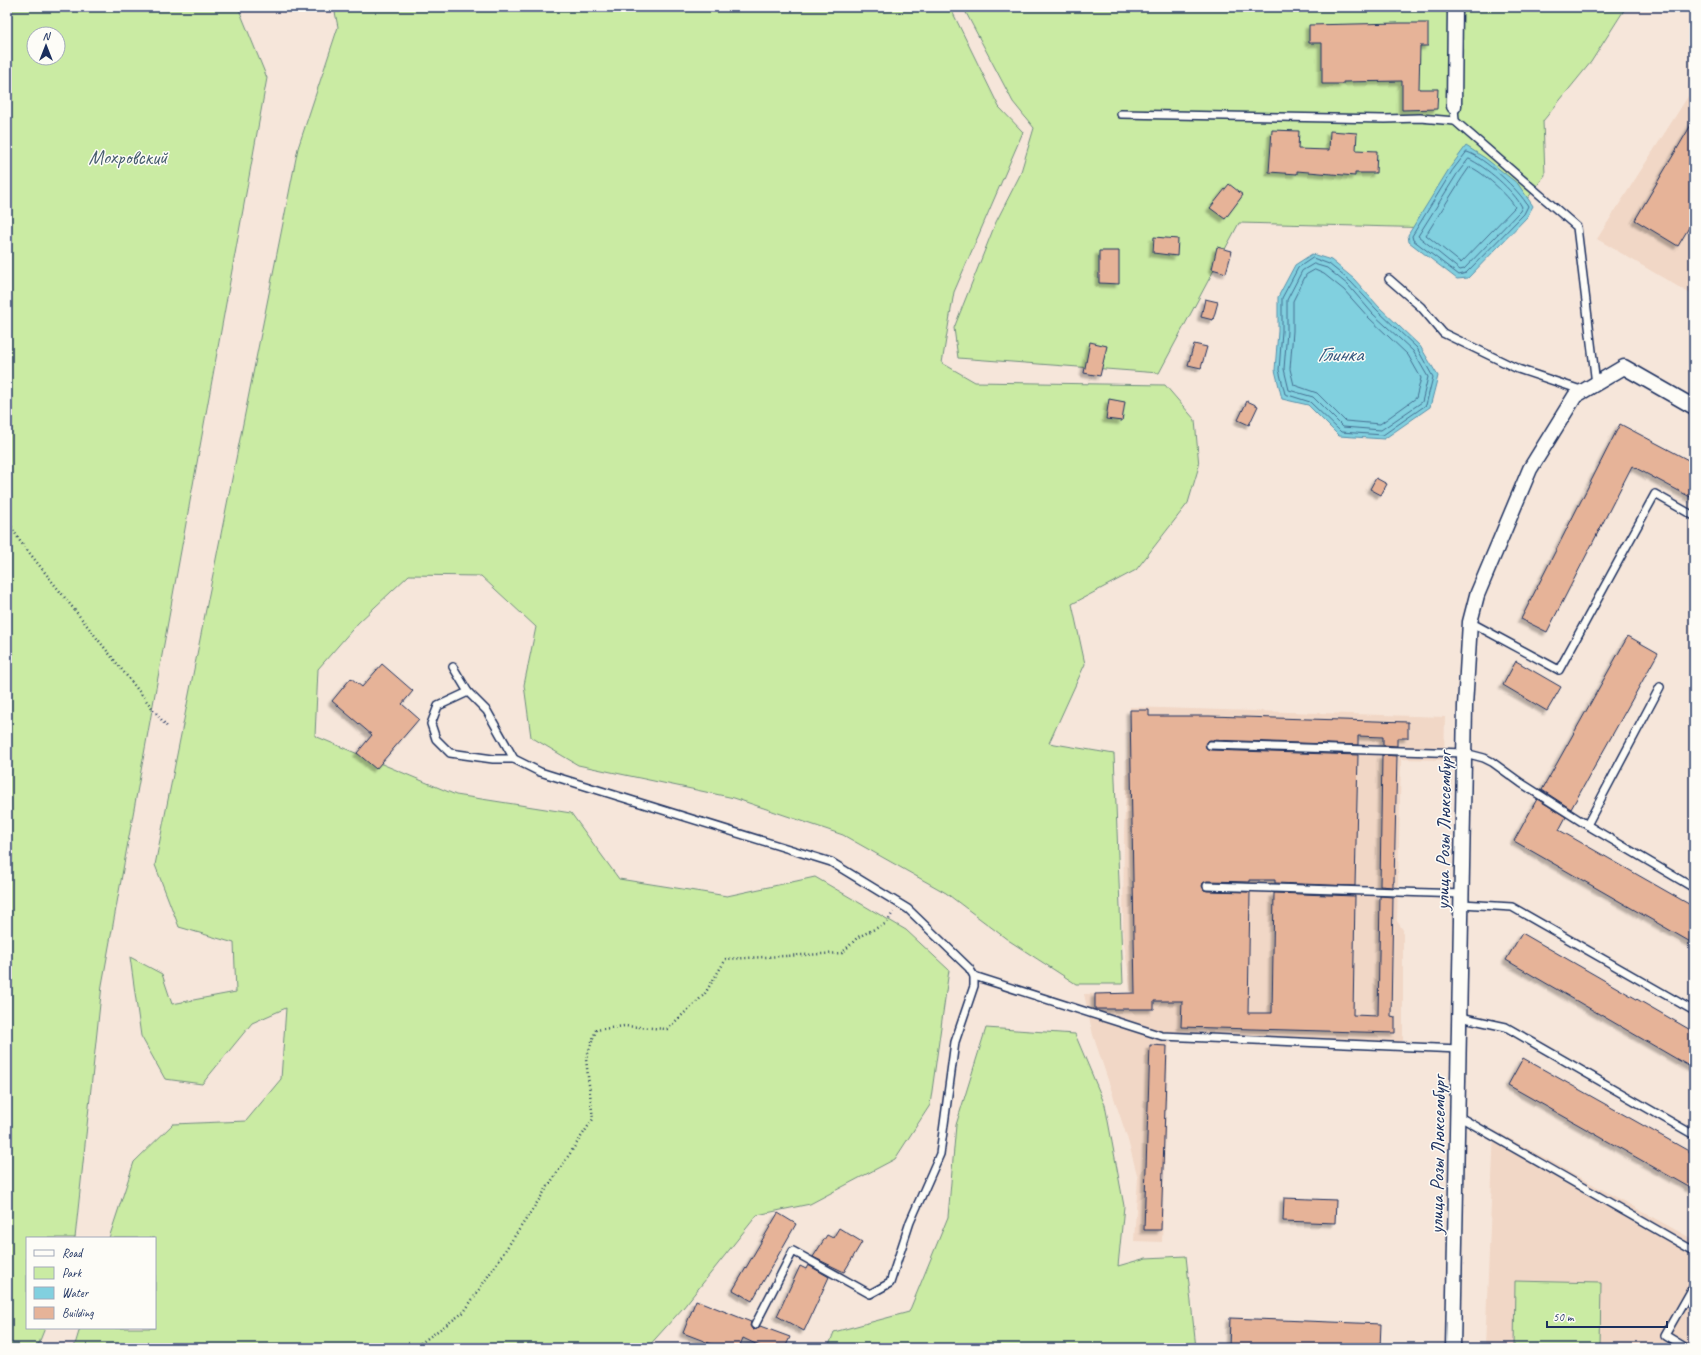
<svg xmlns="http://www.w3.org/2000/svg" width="1701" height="1355" viewBox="0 0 1701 1355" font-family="Caveat,sans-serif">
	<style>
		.built { fill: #f1d7c6 }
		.green { fill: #caeba3; stroke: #728d80; fill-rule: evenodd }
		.water { fill: #81d0df; stroke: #5890ab }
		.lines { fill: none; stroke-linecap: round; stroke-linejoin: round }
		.shore { stroke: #446f92; stroke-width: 1 }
		.building { fill: #e6b398; stroke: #1b2f5e; filter: url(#shadow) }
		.lane-casing { stroke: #1b2f5e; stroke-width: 10 }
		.street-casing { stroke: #1b2f5e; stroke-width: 17 }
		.path { stroke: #1b2f5e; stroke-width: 2.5; stroke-dasharray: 1 3; stroke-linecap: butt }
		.lane { stroke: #fdfcf7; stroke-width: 7 }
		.street { stroke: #fdfcf7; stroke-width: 14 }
		.labels { text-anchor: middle; stroke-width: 3; stroke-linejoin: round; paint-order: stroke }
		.park-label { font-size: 20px; fill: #475e6f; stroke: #fdfcf7 }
		.street-label { font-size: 20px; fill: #1b2f5e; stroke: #fdfcf7 }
		.water-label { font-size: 21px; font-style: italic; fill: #34577e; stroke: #fdfcf7 }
	</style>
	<defs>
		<filter id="shadow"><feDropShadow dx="-3.5" dy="3.5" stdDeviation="1" flood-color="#0004"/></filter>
	</defs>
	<rect width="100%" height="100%" fill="#f6e6da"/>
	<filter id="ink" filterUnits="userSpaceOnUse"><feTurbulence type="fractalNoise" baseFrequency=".025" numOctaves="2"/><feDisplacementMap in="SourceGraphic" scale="8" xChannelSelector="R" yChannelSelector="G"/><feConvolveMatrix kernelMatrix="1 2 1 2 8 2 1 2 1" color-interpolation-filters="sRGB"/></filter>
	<g filter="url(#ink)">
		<!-- built -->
		<g class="built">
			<polygon points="1694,87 1694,296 1597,239"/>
			<polygon points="1130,707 1445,717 1444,760 1401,759 1397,921 1403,930 1403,1041 1169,1040 1162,1242 1134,1241 1138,1178 1127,1137 1093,1035 1084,994 1131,993 1123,935 1124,831"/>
			<polygon points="1494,1130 1694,1240 1694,1348 1485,1348"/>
		</g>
		<!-- green -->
		<g class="green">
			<path d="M7,7H238L267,78L102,985L75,1238H27V1328H45L37,1348H7ZM34,34H58V58H34Z"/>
			<polygon points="334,7 950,7 999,107 1023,132 954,292 942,363 975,382 1165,385 1195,420 1199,466 1188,503 1136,570 1072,604 1085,664 1049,743 1114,754 1123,984 1076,984 1008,940 946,893 843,835 734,798 578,765 531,737 524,685 536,627 481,576 409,575 358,623 318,669 315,736 456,795 571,813 619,879 727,896 815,877 906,930 949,970 930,1105 895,1159 810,1204 757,1215 683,1308 647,1348 74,1348 80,1328 155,1328 155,1238 109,1238 134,1162 173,1124 246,1121 281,1079 286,1008 252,1023 202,1084 165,1079 141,1036 130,957 162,974 172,1004 236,992 234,943 179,927 155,865 298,148 338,27"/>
			<polygon points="963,7 1626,7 1591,62 1543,121 1545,175 1500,235 1436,228 1239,223 1159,373 958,358 954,328 996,222 1020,175 1034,128 1013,102"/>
			<polygon points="986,1028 1075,1034 1105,1105 1124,1206 1118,1266 1146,1258 1186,1256 1196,1348 828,1348 834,1332 909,1312 948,1217 956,1125"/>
			<polygon points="1515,1281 1601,1283 1600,1348 1514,1348"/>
		</g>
		<!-- water -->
		<g class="water">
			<polygon points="1466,146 1485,158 1518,184 1533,206 1527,217 1468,278 1457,279 1409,242 1408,235 1449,169"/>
			<polygon points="1312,254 1331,260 1354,279 1379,307 1420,346 1438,376 1430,407 1384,439 1339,436 1308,405 1282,399 1275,370 1278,331 1278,297 1295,265"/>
		</g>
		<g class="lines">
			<!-- shore -->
			<g class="shore">
				<path d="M1467,152C1484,157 1520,191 1528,206L1524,214L1466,273L1459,275L1413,240L1412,236L1452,171Z"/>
				<path d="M1469,159C1485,166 1514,191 1522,207L1520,211L1464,269L1460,270L1418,236L1457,174Z"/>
				<path d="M1470,167C1482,171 1509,196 1515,207L1461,263L1426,235L1462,178Z"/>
				<polygon points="1313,258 1329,264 1351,282 1377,310 1417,348 1433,377 1426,405 1383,435 1341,432 1310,402 1285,394 1279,370 1282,331 1282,298 1298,268"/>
				<polygon points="1314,264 1327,268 1348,285 1373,314 1413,351 1428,377 1422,402 1381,430 1343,427 1313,397 1289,390 1284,369 1287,331 1287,300 1302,271"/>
				<polygon points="1315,270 1324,274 1344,290 1369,318 1408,355 1421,378 1416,398 1380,424 1345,421 1317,393 1294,385 1290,369 1293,331 1293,301 1306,275"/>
			</g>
		</g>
		<!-- building -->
		<g class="building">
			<polygon points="1400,23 1428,23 1428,46 1420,46 1419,89 1438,89 1437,109 1402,110 1402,81 1343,82 1343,84 1322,84 1322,43 1309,43 1309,25"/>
			<polygon points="1694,120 1694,219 1678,246 1635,220"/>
			<polygon points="1272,130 1299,131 1298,149 1329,150 1330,131 1357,133 1356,150 1377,151 1376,173 1355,173 1355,176 1297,171 1297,174 1269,172"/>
			<polygon points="1229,184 1243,195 1225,219 1210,208"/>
			<polygon points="1154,237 1178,239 1177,256 1153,253"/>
			<polygon points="1217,247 1232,251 1226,273 1212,269"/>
			<polygon points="1099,251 1119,251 1119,284 1099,283"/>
			<polygon points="1205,299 1218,302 1213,320 1201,317"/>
			<polygon points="1090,342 1107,346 1100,376 1084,373"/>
			<polygon points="1194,344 1207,347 1201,368 1188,365"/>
			<polygon points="1109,399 1125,402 1122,421 1106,419"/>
			<polygon points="1247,401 1258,406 1249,425 1238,420"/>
			<polygon points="1620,424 1694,463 1694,499 1632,466 1547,632 1521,619"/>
			<polygon points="1376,478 1387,484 1381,495 1370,489"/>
			<polygon points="1628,636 1658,653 1571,809 1542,790"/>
			<polygon points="1516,661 1561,687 1547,711 1503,685"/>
			<polygon points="382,664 413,691 402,704 419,719 376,769 357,753 372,735 332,701 351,678 362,687"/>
			<polygon points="1130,710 1149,710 1149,716 1209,716 1408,722 1408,738 1397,738 1397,746 1383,745 1383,737 1358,736 1358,745 1210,740 1207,741 1205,744 1206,748 1210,750 1358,755 1355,886 1275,883 1275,880 1250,880 1250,882 1207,881 1203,883 1202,886 1204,890 1207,891 1250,892 1248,1013 1272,1013 1274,893 1355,896 1353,1015 1378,1016 1380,896 1393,897 1391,1016 1395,1017 1395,1033 1181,1027 1182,1001 1154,1001 1154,1009 1095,1009 1095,994 1135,993"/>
			<polygon points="1382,755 1397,756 1394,882 1393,882 1393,887 1380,886"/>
			<polygon points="1537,799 1566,817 1559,830 1694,907 1694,944 1514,841"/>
			<polygon points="1522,933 1694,1032 1694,1069 1506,960"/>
			<polygon points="1150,1045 1167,1046 1161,1230 1144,1230"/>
			<polygon points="1523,1058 1694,1154 1694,1190 1508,1085"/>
			<polygon points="1284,1198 1336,1200 1335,1223 1283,1221"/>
			<polygon points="778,1213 796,1224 752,1301 733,1290"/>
			<polygon points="839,1228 862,1242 844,1272 813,1257 827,1235 833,1238"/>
			<polygon points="808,1265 829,1277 804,1331 777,1316 800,1266 806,1269"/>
			<polygon points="696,1300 751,1322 750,1326 753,1330 757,1329 760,1326 790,1337 785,1348 764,1348 743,1338 739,1348 722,1348 683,1333"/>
			<polygon points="1230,1318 1381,1324 1380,1348 1229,1348"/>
		</g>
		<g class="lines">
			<!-- lane casing -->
			<g class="lane-casing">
				<g id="lane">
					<polyline points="1454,106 1455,121 1577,227 1596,384"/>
					<polyline points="1121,114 1385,119 1420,118 1455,121"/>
					<polyline points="1389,279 1421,307 1443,333 1518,369 1584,391"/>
					<polyline points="1470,622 1559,670 1655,494 1694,516"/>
					<polyline points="453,667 468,692 487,711 514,759 540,772 831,862 908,909 969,968 974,976 974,986 955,1042 940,1154 910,1222 890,1283 870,1294 793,1251 755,1325"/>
					<polyline points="1660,687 1587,825 1694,888"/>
					<polyline points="468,692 438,706 431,724 436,739 450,753 493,759 514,759"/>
					<polyline points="1210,745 1465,753 1484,758 1492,762 1521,783 1587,825"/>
					<polyline points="1207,886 1462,894"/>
					<polyline points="1462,904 1512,907 1694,1011"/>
					<polyline points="974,976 1162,1036 1459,1049"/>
					<polyline points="1460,1017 1506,1027 1694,1135"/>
					<polyline points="1458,1116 1694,1251"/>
					<polyline points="1682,1348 1683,1346 1665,1335 1694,1284"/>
				</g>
			</g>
			<!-- street casing -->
			<g class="street-casing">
				<g id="street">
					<polyline points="1454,106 1455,7"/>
					<polyline points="1453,1348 1465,706 1470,622 1477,595 1530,469 1575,396 1624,367 1694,407"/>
				</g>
			</g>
			<!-- path -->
			<g class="path">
				<polyline points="7,520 20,541 168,728"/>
				<polyline points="414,1348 464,1312 593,1119 586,1059 596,1030 624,1026 667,1029 704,995 726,959 842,953 858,937 887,923 893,912"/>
			</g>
			<!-- lane -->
			<use href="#lane" class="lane"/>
			<!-- street -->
			<use href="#street" class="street"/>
		</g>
	</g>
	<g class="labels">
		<!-- park labels -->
		<g class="park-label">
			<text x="128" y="164">Мохровский</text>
		</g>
		<!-- street labels -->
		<g class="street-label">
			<text transform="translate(1443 831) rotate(-89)" y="7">улица Розы Люксембург</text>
			<text transform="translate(1437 1155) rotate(-89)" y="7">улица Розы Люксембург</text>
		</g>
		<!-- water labels -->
		<g class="water-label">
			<text x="1340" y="361">Глинка</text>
		</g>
	</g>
	<!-- margin -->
	<rect width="1701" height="1355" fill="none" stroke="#fdfcf7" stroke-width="24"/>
	<rect x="12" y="12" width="1677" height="1331" fill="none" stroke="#1b2f5e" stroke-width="1.5" filter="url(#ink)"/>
	<!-- legend -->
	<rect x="26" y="1237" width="130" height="92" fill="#fdfcf7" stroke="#a3aaba"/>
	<rect x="34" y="1250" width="20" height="6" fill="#fdfcf7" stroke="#a3aaba"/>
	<text x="62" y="1257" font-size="12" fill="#1b2f5e">Road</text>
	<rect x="34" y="1267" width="20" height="12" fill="#caeba3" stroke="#a3aaba"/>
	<text x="62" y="1277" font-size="12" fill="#1b2f5e">Park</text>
	<rect x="34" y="1287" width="20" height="12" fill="#81d0df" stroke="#a3aaba"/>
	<text x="62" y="1297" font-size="12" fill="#1b2f5e">Water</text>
	<rect x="34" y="1307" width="20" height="12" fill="#e6b398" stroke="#a3aaba"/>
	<text x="62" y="1317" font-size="12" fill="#1b2f5e">Building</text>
	<!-- north arrow -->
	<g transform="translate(46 46)"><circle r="19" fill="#fdfcf7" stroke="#a3aaba"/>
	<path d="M0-3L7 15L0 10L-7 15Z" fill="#1b2f5e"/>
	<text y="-6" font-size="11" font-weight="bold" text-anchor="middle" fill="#1b2f5e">N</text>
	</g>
	<!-- scale -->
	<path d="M1547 1321v6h120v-6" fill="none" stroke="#1b2f5e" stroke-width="2"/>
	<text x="1553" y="1321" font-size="12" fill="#1b2f5e" stroke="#fdfcf7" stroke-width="3" paint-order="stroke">50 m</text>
</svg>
